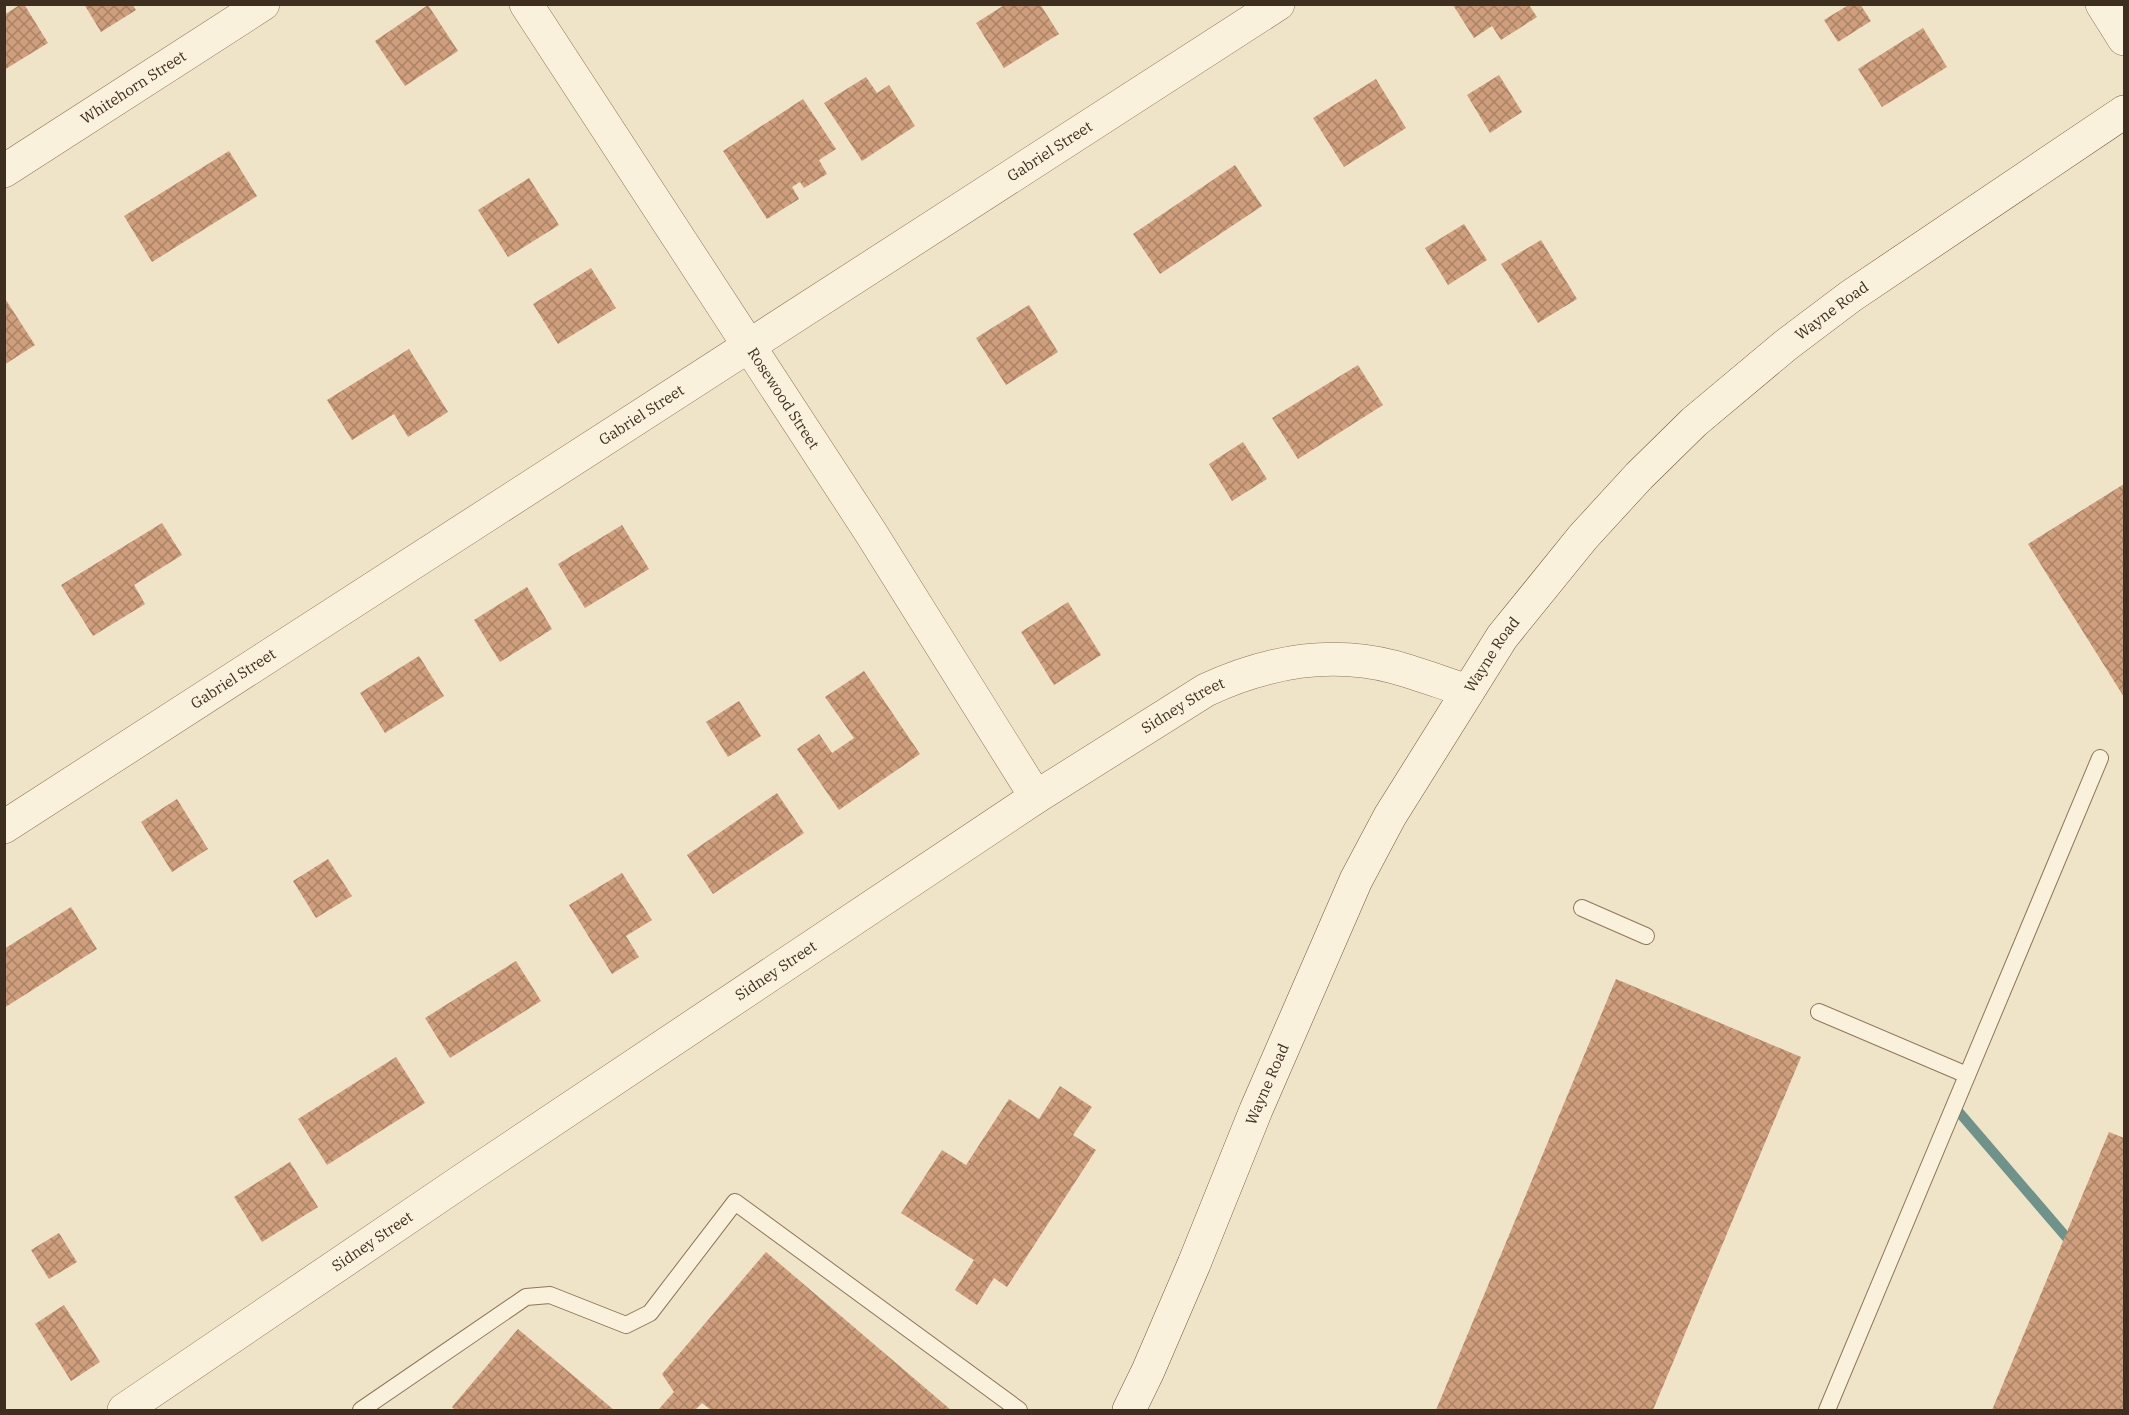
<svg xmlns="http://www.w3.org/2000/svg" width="2129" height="1415" viewBox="0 0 2129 1415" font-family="'IBM Plex Serif',serif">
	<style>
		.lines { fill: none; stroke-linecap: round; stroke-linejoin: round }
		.stream { stroke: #6f938a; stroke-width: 10 }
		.building { fill: url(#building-cross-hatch) }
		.service-casing { stroke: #8d765c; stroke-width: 18 }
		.minor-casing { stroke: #8d765c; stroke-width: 34 }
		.tertiary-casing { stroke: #8d765c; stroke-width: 34 }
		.secondary-casing { stroke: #6f573f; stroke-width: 34 }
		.service { stroke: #faf1dc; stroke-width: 16 }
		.minor { stroke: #faf1dc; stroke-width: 33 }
		.tertiary { stroke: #faf1dc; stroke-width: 33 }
		.secondary { stroke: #faf1dc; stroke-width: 33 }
		.labels { text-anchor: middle; stroke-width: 6; stroke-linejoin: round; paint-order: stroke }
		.street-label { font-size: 15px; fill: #3d2e20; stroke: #f7eed8 }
	</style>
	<defs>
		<pattern id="building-cross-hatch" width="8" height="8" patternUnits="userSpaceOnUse" patternTransform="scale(1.5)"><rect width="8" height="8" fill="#cf9f7d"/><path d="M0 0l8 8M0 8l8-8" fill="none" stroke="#a98266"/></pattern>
	</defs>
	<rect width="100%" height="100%" fill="#f0e4c8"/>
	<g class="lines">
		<!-- stream -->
		<polyline class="stream" points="1952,1104 2073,1245"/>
	</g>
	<!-- building -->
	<g class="building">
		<polygon points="21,4 24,4 48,43 4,70 4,15"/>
		<polygon points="84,4 132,4 136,10 101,32"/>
		<polygon points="1006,4 1040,4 1059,34 1004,68 976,23"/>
		<polygon points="1850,4 1860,4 1871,21 1838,42 1824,20"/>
		<polygon points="428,5 458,51 405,86 375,41"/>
		<polygon points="1453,5 1529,5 1537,17 1501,40 1492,26 1474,38"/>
		<polygon points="1923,28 1947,67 1882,107 1858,69"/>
		<polygon points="1499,75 1522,112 1490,133 1467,95"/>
		<polygon points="866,77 877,93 889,85 915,126 862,161 824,103"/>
		<polygon points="1376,79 1406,128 1344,167 1313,118"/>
		<polygon points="803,99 836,149 819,160 827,174 804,188 800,182 792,187 799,199 767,219 723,151"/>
		<polygon points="229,151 257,196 152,262 124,216"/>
		<polygon points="1235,165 1262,206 1160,274 1133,234"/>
		<polygon points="529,178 559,225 508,257 478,210"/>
		<polygon points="1464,224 1487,260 1448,285 1425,248"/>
		<polygon points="1541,240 1577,299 1538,323 1501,264"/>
		<polygon points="591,268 616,308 558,344 533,304"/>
		<polygon points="4,297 35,345 4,365"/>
		<polygon points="1029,305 1058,352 1006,385 976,338"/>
		<polygon points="409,349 448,412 408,437 394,414 352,440 327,400"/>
		<polygon points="1358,365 1383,405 1298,459 1272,418"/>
		<polygon points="1243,442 1267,479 1232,501 1209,464"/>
		<polygon points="2124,484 2124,697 2028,544"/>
		<polygon points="162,523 182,555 134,585 145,604 93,636 61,585"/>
		<polygon points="622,525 649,569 585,608 558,564"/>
		<polygon points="527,587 552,629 500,662 474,620"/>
		<polygon points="1068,602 1101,655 1054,685 1021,632"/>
		<polygon points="419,656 444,696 385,733 360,693"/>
		<polygon points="864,671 920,754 839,810 797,749 819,734 832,753 854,738 825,697"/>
		<polygon points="739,701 761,736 728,757 706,722"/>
		<polygon points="777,793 804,833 713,894 687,855"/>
		<polygon points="177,799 208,849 172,872 141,822"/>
		<polygon points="328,859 352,896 316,918 293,881"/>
		<polygon points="622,873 652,920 626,936 639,957 612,974 569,905"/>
		<polygon points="71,907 97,949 4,1008 4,949"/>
		<polygon points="516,961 541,1001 450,1058 425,1018"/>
		<polygon points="1616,979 1801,1057 1653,1410 1436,1410"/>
		<polygon points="396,1057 425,1103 327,1165 298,1119"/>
		<polygon points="1060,1086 1092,1107 1073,1135 1096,1150 1007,1287 994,1278 977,1305 955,1290 974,1260 901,1213 942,1150 966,1165 1009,1099 1039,1119"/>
		<polygon points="2109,1132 2124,1138 2124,1410 1992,1410"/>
		<polygon points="290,1162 318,1207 262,1242 234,1197"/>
		<polygon points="59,1233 77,1262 49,1279 31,1250"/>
		<polygon points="766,1252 951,1410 711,1410 702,1403 695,1410 658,1410 674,1392 662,1374"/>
		<polygon points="64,1305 100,1362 71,1381 35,1324"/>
		<polygon points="518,1329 614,1410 455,1410 452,1407"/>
	</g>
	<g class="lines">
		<!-- service casing -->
		<g class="service-casing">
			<g id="service">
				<polyline points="1582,908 1646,936"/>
				<polyline points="1819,1012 1967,1075"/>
				<polyline points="361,1410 526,1297 550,1295 626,1325 650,1313 735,1202 1019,1410"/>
				<polyline points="1827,1410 2100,758"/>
			</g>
		</g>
		<!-- minor casing -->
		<g class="minor-casing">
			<g id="minor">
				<path id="s1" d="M526,4L871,533L1036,797"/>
				<path id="s2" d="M4,171L263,4"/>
				<path id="s3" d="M4,827L1278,4"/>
				<path id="s4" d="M124,1410L466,1178L1036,797L1206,690C1266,662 1328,650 1394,667C1419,674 1443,683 1468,691"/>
			</g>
		</g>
		<!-- tertiary casing -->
		<g class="tertiary-casing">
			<polyline id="tertiary" points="2102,4 2124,39"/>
		</g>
		<!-- secondary casing -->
		<g class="secondary-casing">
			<g id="secondary">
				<path id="s5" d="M1129,1410L1148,1371L1194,1264L1256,1110L1356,880L1390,816L1502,637L1583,537L1639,476L1694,422L1786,345L1851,296L2124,112"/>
			</g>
		</g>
		<!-- service -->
		<use href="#service" class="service"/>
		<!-- minor -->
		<use href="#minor" class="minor"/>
		<!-- tertiary -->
		<use href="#tertiary" class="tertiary"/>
		<!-- secondary -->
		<use href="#secondary" class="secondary"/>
	</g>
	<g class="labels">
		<!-- street labels -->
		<g class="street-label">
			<text dy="5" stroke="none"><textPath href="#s2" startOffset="154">Whitehorn Street</textPath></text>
			<text dy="5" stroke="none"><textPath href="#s3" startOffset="1245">Gabriel Street</textPath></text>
			<text dy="5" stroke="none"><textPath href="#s5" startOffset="1326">Wayne Road</textPath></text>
			<text dy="5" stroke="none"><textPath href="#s1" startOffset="471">Rosewood Street</textPath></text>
			<text dy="5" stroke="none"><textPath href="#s3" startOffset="759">Gabriel Street</textPath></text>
			<text dy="5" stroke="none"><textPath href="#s5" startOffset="840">Wayne Road</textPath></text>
			<text dy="5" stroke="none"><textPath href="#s3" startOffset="273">Gabriel Street</textPath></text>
			<text dy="5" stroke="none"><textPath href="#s4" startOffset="1272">Sidney Street</textPath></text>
			<text dy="5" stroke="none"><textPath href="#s4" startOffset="786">Sidney Street</textPath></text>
			<text dy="5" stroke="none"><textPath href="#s5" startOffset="354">Wayne Road</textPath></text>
			<text dy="5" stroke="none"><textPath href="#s4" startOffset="300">Sidney Street</textPath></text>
		</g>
	</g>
	<!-- border -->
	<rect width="2129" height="1415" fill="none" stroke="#3d2e20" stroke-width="12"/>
</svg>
